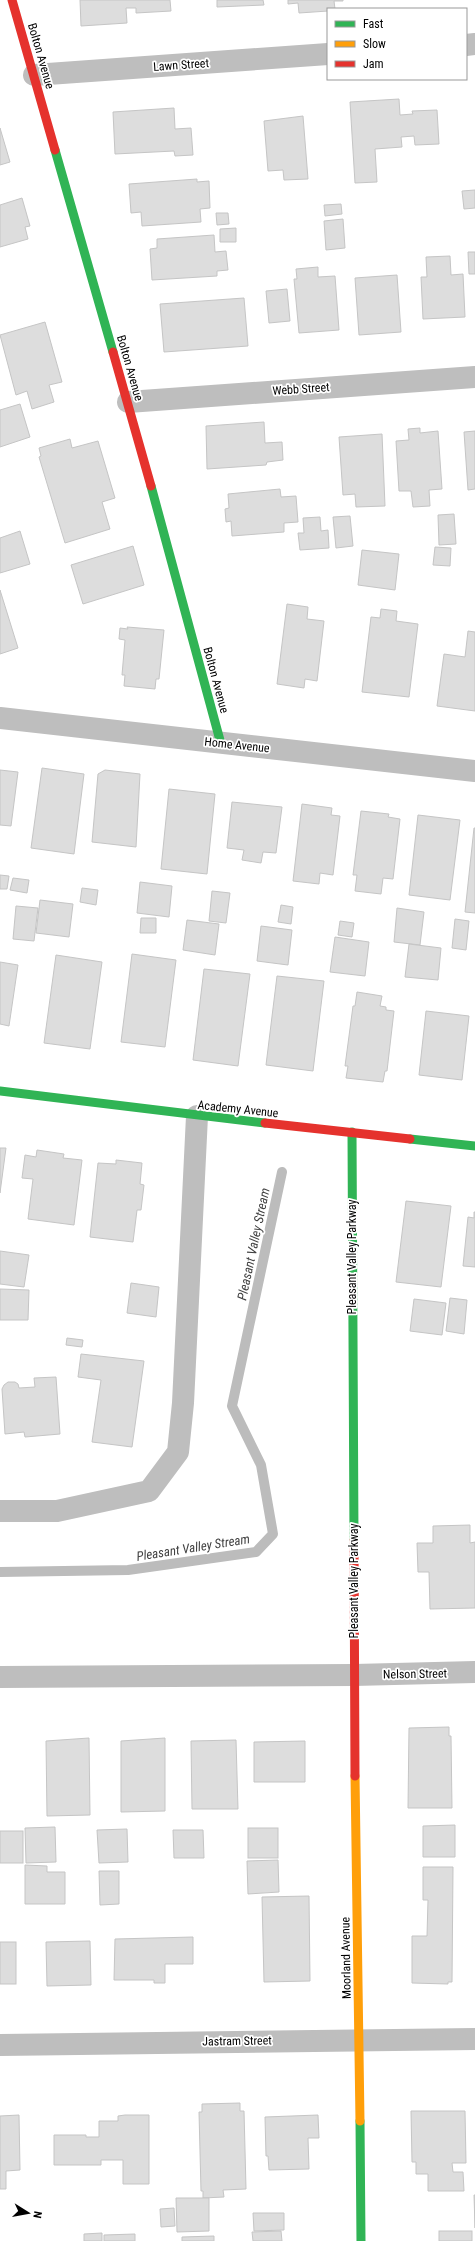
<svg xmlns="http://www.w3.org/2000/svg" width="475" height="2241" viewBox="0 0 475 2241" font-family="'Roboto Condensed',sans-serif">
	<style>
		.lines { fill: none; stroke-linecap: round; stroke-linejoin: round }
		.stream { stroke: #bcbcbc; stroke-width: 10 }
		.building { fill: #ddd; stroke: #c5c5c5 }
		.street { stroke: #bebebe; stroke-width: 22 }
		.fast { stroke: #30b455; stroke-width: 9 }
		.slow { stroke: #ff9f0a; stroke-width: 9 }
		.jam { stroke: #e5322d; stroke-width: 9 }
		.labels { text-anchor: middle; stroke-width: 3.5; stroke-linejoin: round; paint-order: stroke }
		.street-label { font-size: 12px; fill: #000; stroke: #fff }
		.water-label { font-size: 13px; font-style: italic; fill: #414141; stroke: #fff }
	</style>
	<rect width="100%" height="100%" fill="#fff"/>
	<g class="lines">
		<!-- stream -->
		<polyline class="stream" points="0,1572 128,1570 256,1552 273,1534 261,1465 232,1406 282,1172"/>
	</g>
	<!-- building -->
	<g class="building">
		<polygon points="80,0 170,0 171,11 136,13 136,8 126,8 127,23 81,26"/>
		<polygon points="217,0 263,0 264,5 217,7"/>
		<polygon points="288,0 343,0 343,1 334,1 335,9 328,9 328,11 299,13 298,3 288,4"/>
		<polygon points="399,99 400,115 413,114 412,111 437,110 439,144 415,145 414,136 401,137 402,147 375,149 377,182 355,183 350,102"/>
		<polygon points="174,108 175,129 191,128 193,155 175,156 174,151 115,154 113,112"/>
		<polygon points="303,116 308,179 284,180 283,170 268,171 264,121"/>
		<polygon points="0,128 10,162 0,165"/>
		<polygon points="197,179 197,182 209,181 210,208 200,209 201,222 142,226 141,212 131,213 129,184"/>
		<polygon points="475,190 475,208 464,209 462,191"/>
		<polygon points="22,198 30,226 25,227 28,239 0,247 0,205"/>
		<polygon points="341,204 342,214 325,216 324,205"/>
		<polygon points="216,213 228,213 229,224 217,225"/>
		<polygon points="343,219 345,248 326,250 324,221"/>
		<polygon points="236,228 236,242 220,242 220,229"/>
		<polygon points="214,235 215,252 226,251 228,270 217,271 217,276 152,280 150,249 157,248 157,239"/>
		<polygon points="468,252 475,252 475,274 469,274"/>
		<polygon points="450,256 451,275 463,274 465,317 423,319 421,277 427,277 426,257"/>
		<polygon points="318,267 318,277 335,276 339,330 299,333 294,279 297,279 296,269"/>
		<polygon points="397,275 401,332 359,335 355,278"/>
		<polygon points="287,289 290,321 269,323 266,291"/>
		<polygon points="244,298 248,346 164,352 160,304"/>
		<polygon points="45,322 62,382 49,385 54,402 32,409 27,391 16,395 0,335"/>
		<polygon points="20,404 30,437 0,447 0,410"/>
		<polygon points="264,422 265,443 282,442 283,460 267,462 266,465 207,469 206,426"/>
		<polygon points="420,428 420,433 438,431 442,489 429,490 430,506 413,507 411,491 399,491 396,441 409,440 408,429"/>
		<polygon points="475,431 475,489 468,490 464,432"/>
		<polygon points="382,434 385,506 356,507 355,494 343,495 339,437"/>
		<polygon points="70,439 72,448 98,441 115,498 102,502 110,529 65,543 39,457 41,456 39,448"/>
		<polygon points="280,489 281,497 296,496 298,522 284,523 284,532 232,536 231,521 226,522 225,509 229,508 228,494"/>
		<polygon points="454,514 456,544 439,545 438,515"/>
		<polygon points="350,516 353,546 336,548 333,517"/>
		<polygon points="320,517 321,531 328,530 329,548 300,550 298,533 304,533 303,518"/>
		<polygon points="20,531 30,564 0,573 0,538"/>
		<polygon points="133,546 144,585 83,604 71,565"/>
		<polygon points="435,547 451,548 450,566 433,565"/>
		<polygon points="362,550 399,554 395,590 358,585"/>
		<polygon points="0,590 18,648 0,654"/>
		<polygon points="287,604 308,607 307,619 324,621 317,681 305,679 304,688 277,684"/>
		<polygon points="381,609 397,611 396,621 418,624 409,697 362,692 371,617 380,618"/>
		<polygon points="127,627 164,630 159,679 156,679 155,689 124,686 125,675 122,675 125,640 119,639 120,628 128,629"/>
		<polygon points="468,631 475,632 475,711 437,706 444,654 465,657"/>
		<polygon points="42,768 84,774 74,854 31,848"/>
		<polygon points="0,770 18,772 11,826 0,825"/>
		<polygon points="105,770 140,774 136,847 92,842 98,774"/>
		<polygon points="169,789 215,794 207,874 161,869"/>
		<polygon points="232,802 282,807 276,853 263,852 261,863 242,860 244,850 227,848"/>
		<polygon points="302,804 332,808 331,815 340,816 333,875 320,873 319,884 293,881"/>
		<polygon points="361,811 389,814 388,817 400,819 393,879 383,878 381,894 355,891 357,875 353,875"/>
		<polygon points="418,815 460,820 450,900 409,895"/>
		<polygon points="474,828 475,828 475,913 465,912"/>
		<polygon points="0,875 9,876 7,889 0,889"/>
		<polygon points="13,878 29,880 27,893 10,890"/>
		<polygon points="140,882 172,886 169,917 137,913"/>
		<polygon points="82,888 98,890 96,905 80,902"/>
		<polygon points="212,891 230,893 226,923 209,921"/>
		<polygon points="40,900 73,904 69,937 36,933"/>
		<polygon points="281,905 293,907 291,924 278,922"/>
		<polygon points="16,906 38,908 34,941 13,939"/>
		<polygon points="397,908 424,912 420,945 394,942"/>
		<polygon points="141,918 156,918 156,933 140,933"/>
		<polygon points="455,919 469,921 466,950 452,948"/>
		<polygon points="187,920 219,924 215,955 183,950"/>
		<polygon points="340,921 354,923 352,937 338,935"/>
		<polygon points="261,926 292,930 288,965 257,961"/>
		<polygon points="335,937 369,942 365,976 330,972"/>
		<polygon points="409,944 441,948 438,980 405,977"/>
		<polygon points="132,954 176,960 165,1047 121,1042"/>
		<polygon points="56,955 102,962 90,1049 44,1043"/>
		<polygon points="0,962 18,965 9,1026 0,1024"/>
		<polygon points="204,969 250,974 238,1066 193,1060"/>
		<polygon points="277,976 324,981 313,1071 266,1065"/>
		<polygon points="357,992 382,996 380,1006 386,1007 386,1010 394,1011 387,1071 385,1071 383,1082 346,1078 348,1066 345,1066 353,1006 355,1006"/>
		<polygon points="426,1011 469,1016 462,1080 419,1075"/>
		<polygon points="0,1148 6,1148 0,1193"/>
		<polygon points="37,1150 64,1154 63,1158 82,1160 74,1225 28,1219 33,1179 22,1178 25,1155 36,1157"/>
		<polygon points="116,1160 142,1163 140,1184 144,1185 141,1210 137,1210 133,1242 90,1237 98,1163 116,1164"/>
		<polygon points="406,1201 451,1206 441,1287 396,1282"/>
		<polygon points="474,1212 475,1212 475,1267 463,1266 468,1217 474,1218"/>
		<polygon points="0,1251 29,1255 24,1287 0,1284"/>
		<polygon points="131,1283 159,1287 156,1317 127,1313"/>
		<polygon points="0,1289 29,1290 28,1320 0,1320"/>
		<polygon points="450,1298 467,1300 464,1334 446,1331"/>
		<polygon points="414,1299 446,1303 442,1335 410,1331"/>
		<polygon points="67,1338 83,1340 82,1347 66,1345"/>
		<polygon points="81,1354 144,1361 132,1447 92,1442 101,1380 78,1377"/>
		<polygon points="56,1377 60,1434 25,1437 24,1432 5,1434 2,1389 4,1385 8,1382 15,1382 18,1384 19,1388 35,1387 34,1378"/>
		<polygon points="470,1525 470,1543 475,1542 475,1608 430,1609 429,1572 418,1572 417,1543 433,1543 433,1526"/>
		<polygon points="449,1727 449,1736 451,1736 452,1808 408,1808 409,1728"/>
		<polygon points="89,1738 90,1815 47,1816 46,1741"/>
		<polygon points="165,1738 165,1811 121,1812 121,1741"/>
		<polygon points="236,1740 238,1809 192,1809 191,1741"/>
		<polygon points="305,1741 305,1782 254,1782 254,1742"/>
		<polygon points="455,1825 455,1857 423,1857 423,1826"/>
		<polygon points="55,1827 56,1862 26,1863 25,1828"/>
		<rect x="248" y="1828" width="30" height="30"/>
		<polygon points="127,1829 128,1862 99,1863 97,1830"/>
		<polygon points="173,1830 203,1830 204,1858 174,1858"/>
		<rect x="0" y="1831" width="23" height="32"/>
		<polygon points="278,1860 279,1892 248,1894 247,1861"/>
		<polygon points="25,1865 47,1866 47,1872 65,1872 65,1904 25,1904"/>
		<polygon points="423,1867 453,1867 452,1982 448,1982 448,1984 412,1983 412,1936 427,1936 428,1900 423,1900"/>
		<polygon points="99,1871 119,1871 119,1904 100,1905"/>
		<polygon points="309,1896 310,1981 264,1982 262,1897"/>
		<polygon points="193,1937 193,1964 165,1964 165,1983 154,1983 154,1980 114,1980 115,1939"/>
		<polygon points="90,1941 91,1985 47,1986 46,1942"/>
		<rect x="0" y="1942" width="16" height="42"/>
		<polygon points="240,2103 240,2111 244,2111 246,2189 223,2190 224,2197 203,2198 203,2191 201,2191 199,2112 202,2112 202,2104"/>
		<polygon points="411,2111 465,2111 466,2163 452,2163 453,2172 463,2172 464,2191 428,2191 428,2174 416,2174 416,2162 412,2162"/>
		<polygon points="19,2115 20,2170 6,2171 6,2189 0,2189 0,2116"/>
		<polygon points="125,2115 149,2115 149,2184 123,2184 123,2160 101,2160 101,2165 54,2165 54,2135 86,2135 86,2137 99,2137 99,2121 118,2121 118,2116"/>
		<polygon points="318,2115 319,2138 308,2138 309,2169 269,2170 268,2156 266,2156 265,2117"/>
		<polygon points="474,2195 475,2195 475,2228"/>
		<polygon points="176,2198 209,2198 209,2231 177,2232"/>
		<polygon points="174,2208 175,2226 161,2227 160,2209"/>
		<polygon points="253,2213 284,2213 284,2230 254,2231"/>
		<polygon points="281,2231 282,2241 253,2241 252,2232"/>
		<rect x="439" y="2231" width="33" height="10"/>
		<polygon points="102,2233 102,2241 84,2241 84,2234"/>
		<polygon points="135,2234 135,2241 104,2241 104,2235"/>
		<polygon points="214,2236 214,2241 182,2241 182,2237"/>
	</g>
	<g class="lines">
		<!-- street -->
		<g class="street">
			<polyline points="466,45 475,44"/>
			<polyline points="34,75 328,54"/>
			<polyline points="128,402 475,377"/>
			<polyline points="0,718 475,771"/>
			<polyline points="0,1511 57,1511 149,1491 178,1452 183,1403 197,1116"/>
			<polyline points="0,1677 354,1675 475,1672"/>
			<polyline points="0,2045 475,2039"/>
		</g>
		<!-- fast -->
		<g class="fast">
			<polyline points="55,150 113,352"/>
			<polyline points="151,486 221,744"/>
			<polyline points="0,1091 265,1123"/>
			<polyline points="352,1132 354,1540"/>
			<polyline points="410,1139 475,1146"/>
			<polyline points="360,2121 361,2241"/>
		</g>
		<!-- slow -->
		<polyline class="slow" points="355,1776 360,2121"/>
		<!-- jam -->
		<g class="jam">
			<polyline points="12,0 55,150"/>
			<polyline points="113,352 151,486"/>
			<polyline points="265,1123 410,1139"/>
			<polyline points="354,1540 355,1776"/>
		</g>
	</g>
	<g class="labels">
		<!-- street labels -->
		<g class="street-label">
			<text transform="translate(41 56) rotate(74)" y="4">Bolton Avenue</text>
			<text transform="translate(181 65) rotate(-4)" y="4">Lawn Street</text>
			<text transform="translate(130 368) rotate(74)" y="4">Bolton Avenue</text>
			<text transform="translate(301 389) rotate(-4)" y="4">Webb Street</text>
			<text transform="translate(216 680) rotate(75)" y="4">Bolton Avenue</text>
			<text transform="translate(237 745) rotate(6)" y="4">Home Avenue</text>
			<text transform="translate(238 1109) rotate(6)" y="4">Academy Avenue</text>
			<text transform="translate(352 1257) rotate(-90)" y="4">Pleasant Valley Parkway</text>
			<text transform="translate(354 1581) rotate(-90)" y="4">Pleasant Valley Parkway</text>
			<text transform="translate(415 1674) rotate(-1)" y="4">Nelson Street</text>
			<text transform="translate(346 1958) rotate(-91)" y="4">Moorland Avenue</text>
			<text transform="translate(237 2041) rotate(-1)" y="4">Jastram Street</text>
		</g>
		<!-- water labels -->
		<g class="water-label">
			<text transform="translate(253 1244) rotate(-78)" y="5">Pleasant Valley Stream</text>
			<text transform="translate(193 1547) rotate(-9)" y="5">Pleasant Valley Stream</text>
		</g>
	</g>
	<!-- legend -->
	<rect x="327" y="8" width="140" height="72" fill="#ffffff" stroke="#999999"/>
	<rect x="335" y="21" width="20" height="6" fill="#30b455" stroke="#999999"/>
	<text x="363" y="28" font-size="12" fill="#000000">Fast</text>
	<rect x="335" y="41" width="20" height="6" fill="#ff9f0a" stroke="#999999"/>
	<text x="363" y="48" font-size="12" fill="#000000">Slow</text>
	<rect x="335" y="61" width="20" height="6" fill="#e5322d" stroke="#999999"/>
	<text x="363" y="68" font-size="12" fill="#000000">Jam</text>
	<!-- north arrow -->
	<g transform="translate(28 2213) rotate(101)" stroke="#ffffff" stroke-width="3" paint-order="stroke">
	<path d="M0-3L7 15L0 10L-7 15Z" fill="#000000"/>
	<text y="-6" font-size="11" font-weight="bold" text-anchor="middle" fill="#000000">N</text>
	</g>
</svg>
